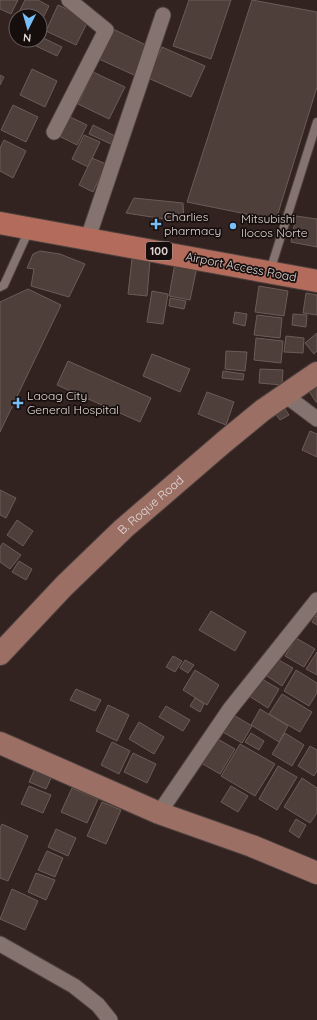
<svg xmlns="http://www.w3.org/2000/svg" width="317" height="1020" viewBox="0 0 317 1020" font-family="Quicksand,sans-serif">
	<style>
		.building { fill: #4f3f3b; stroke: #6c5b57 }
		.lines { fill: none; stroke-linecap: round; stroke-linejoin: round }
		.lane-casing { stroke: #4d413e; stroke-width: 10 }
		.street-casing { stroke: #4d413e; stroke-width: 17 }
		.secondary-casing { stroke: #4d413e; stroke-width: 24 }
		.primary-casing { stroke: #4d413e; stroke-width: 24 }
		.lane { stroke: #85736f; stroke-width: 8 }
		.street { stroke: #85736f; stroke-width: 15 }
		.secondary { stroke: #9c6f65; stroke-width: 22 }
		.primary { stroke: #b36c5c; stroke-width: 22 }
		.poi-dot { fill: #78bff7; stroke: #150e0d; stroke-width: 1.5 }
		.labels { text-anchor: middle; stroke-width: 3.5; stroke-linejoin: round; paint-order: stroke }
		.shield { fill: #150e0d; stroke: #a39a98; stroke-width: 1 }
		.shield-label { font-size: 11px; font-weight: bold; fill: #e0d6d4 }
		.poi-label { font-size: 12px; fill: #e0d6d4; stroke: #150e0d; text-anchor: start }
		.street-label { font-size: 12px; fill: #e0d6d4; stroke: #150e0d }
	</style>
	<rect width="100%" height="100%" fill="#322320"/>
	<!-- building -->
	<g class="building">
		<polygon points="0,0 18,0 11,14 0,9"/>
		<polygon points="25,0 38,0 49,6 40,24 40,16 17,16"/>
		<polygon points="189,0 231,0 211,59 173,46"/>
		<polygon points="252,0 317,12 317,87 276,220 187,202"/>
		<polygon points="58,5 89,19 76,45 46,31"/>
		<polygon points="113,29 150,47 136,76 99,59"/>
		<polygon points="41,37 62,47 57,56 36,46"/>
		<polygon points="162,47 205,66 191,97 148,78"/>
		<polygon points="32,69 57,81 45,107 20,95"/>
		<polygon points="93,72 125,87 109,119 78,104"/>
		<polygon points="0,75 4,77 0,85"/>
		<polygon points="13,105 38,117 26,142 1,130"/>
		<polygon points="64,114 87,125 77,145 55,134"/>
		<polygon points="93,125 115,136 111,144 89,134"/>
		<polygon points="84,135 100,142 88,167 72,159"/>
		<polygon points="4,140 26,151 13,178 0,171 0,148"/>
		<polygon points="92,158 106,164 93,192 79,185"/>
		<polygon points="134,198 183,203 184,222 126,213"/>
		<polygon points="296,216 317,219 317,247 291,242"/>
		<polygon points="40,251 60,254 85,264 69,297 31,286 34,269 27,268 33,254"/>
		<polygon points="132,259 150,261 147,296 128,294"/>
		<polygon points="175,263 197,267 190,300 169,296"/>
		<polygon points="259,286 288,291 284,316 255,312"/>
		<polygon points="28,289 61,305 0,432 0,302"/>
		<polygon points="152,291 168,294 163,324 147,322"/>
		<polygon points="306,293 317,295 317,315 303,313"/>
		<polygon points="170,298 186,301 184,309 169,306"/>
		<polygon points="235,312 247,314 245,326 233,323"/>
		<polygon points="293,314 307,315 306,327 292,325"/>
		<polygon points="257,315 282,318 280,338 254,335"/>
		<polygon points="317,333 317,351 314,354 305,343"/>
		<polygon points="286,336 304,338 303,353 284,352"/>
		<polygon points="256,338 283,341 281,363 254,360"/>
		<polygon points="226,351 247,352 245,371 225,369"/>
		<polygon points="152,354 190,369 180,392 143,376"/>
		<polygon points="68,361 151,398 140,422 57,385"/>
		<polygon points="260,369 283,370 282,385 259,383"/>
		<polygon points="223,371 244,374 243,380 222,378"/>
		<polygon points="317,381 317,402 316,402 307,388"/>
		<polygon points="207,392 234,402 226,425 198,414"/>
		<polygon points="281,403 289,415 280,420 272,409"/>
		<polygon points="310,431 317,434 317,457 302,450"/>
		<polygon points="0,490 16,498 6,518 0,515"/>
		<polygon points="17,520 33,531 23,546 7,535"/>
		<polygon points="3,543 21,555 10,569 0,562 0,547"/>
		<polygon points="19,561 32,569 26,580 12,572"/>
		<polygon points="211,611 246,632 235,651 199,630"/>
		<polygon points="317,614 317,625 312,622"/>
		<polygon points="296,638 315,649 304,667 285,656"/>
		<polygon points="317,652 317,675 306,669"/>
		<polygon points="173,656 182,661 175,672 166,667"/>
		<polygon points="277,659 293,668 282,686 267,676"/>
		<polygon points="185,660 194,665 188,673 180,668"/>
		<polygon points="195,670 219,685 207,705 183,690"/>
		<polygon points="296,670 317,683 317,693 309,706 284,691"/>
		<polygon points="260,678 279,689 268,708 249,696"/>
		<polygon points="76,689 101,700 95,711 70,700"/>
		<polygon points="282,694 312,712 300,732 269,714"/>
		<polygon points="195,698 204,704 200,712 190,706"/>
		<polygon points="108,705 129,715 117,741 96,731"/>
		<polygon points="166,706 190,720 183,731 159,717"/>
		<polygon points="260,709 288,726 279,742 251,725"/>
		<polygon points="232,714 252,726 242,743 221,731"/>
		<polygon points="139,722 164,737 154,754 129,739"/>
		<polygon points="251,733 264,741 259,750 245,742"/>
		<polygon points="285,733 304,745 292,766 272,754"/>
		<polygon points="216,738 235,749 220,774 201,763"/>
		<polygon points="112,742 130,751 119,774 101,765"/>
		<polygon points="240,744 275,764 255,796 221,776"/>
		<polygon points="310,746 317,750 317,771 314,776 298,766"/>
		<polygon points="133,753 156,764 147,783 124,772"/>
		<polygon points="36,766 53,774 46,789 29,782"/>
		<polygon points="278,766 297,777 277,810 259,799"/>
		<polygon points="302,778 317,788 317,813 310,823 284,807"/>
		<polygon points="29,786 51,795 43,813 21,804"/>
		<polygon points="231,786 248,796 238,812 221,802"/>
		<polygon points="72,788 98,799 87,823 61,812"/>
		<polygon points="102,802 121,810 106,844 87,836"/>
		<polygon points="296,819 306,825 299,838 289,831"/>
		<polygon points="2,824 28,836 8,881 0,878 0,828"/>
		<polygon points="56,829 76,838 68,856 48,847"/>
		<polygon points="47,851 63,858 55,877 38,870"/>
		<polygon points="36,873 55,880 46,900 28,892"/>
		<polygon points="12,889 38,901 25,930 0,919"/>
	</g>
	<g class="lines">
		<!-- lane casing -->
		<g class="lane-casing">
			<g id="lane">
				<polyline points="270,271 317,122"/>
				<polyline points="0,287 4,285 29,230"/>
			</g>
		</g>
		<!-- street casing -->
		<g class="street-casing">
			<g id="street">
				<polyline points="54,132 106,30 69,0"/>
				<polyline points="88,238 163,15"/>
				<polyline points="285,395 317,419"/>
				<polyline points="159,813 230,709 317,600"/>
				<polyline points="0,944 74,986 98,1005 110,1020"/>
			</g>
		</g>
		<!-- secondary casing -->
		<g class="secondary-casing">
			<g id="secondary">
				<path id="s1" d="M0,654L64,586L123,529L224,442L263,410L317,373"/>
				<polyline points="0,743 159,813 252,846 317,873"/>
			</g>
		</g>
		<!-- primary casing -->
		<g class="primary-casing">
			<polyline id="primary" points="0,223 317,281"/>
		</g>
		<!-- lane -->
		<use href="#lane" class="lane"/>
		<!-- street -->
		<use href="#street" class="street"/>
		<!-- secondary -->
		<use href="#secondary" class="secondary"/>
		<!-- primary -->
		<use href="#primary" class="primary"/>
	</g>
	<!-- markers -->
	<g class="poi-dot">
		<path d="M154 218h4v4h4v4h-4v4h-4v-4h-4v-4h4z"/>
		<circle cx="233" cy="226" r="4"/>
		<path d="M16 397h4v4h4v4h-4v4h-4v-4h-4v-4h4z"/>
	</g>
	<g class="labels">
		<!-- shield labels -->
		<rect class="shield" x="146" y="242" width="26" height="18" rx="3"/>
		<g class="shield-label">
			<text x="159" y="255">100</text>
		</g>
		<!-- poi labels -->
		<g class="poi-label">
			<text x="164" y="221">Charlies<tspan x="164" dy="14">pharmacy</tspan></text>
			<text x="241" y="223">Mitsubishi<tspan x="241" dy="14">Ilocos Norte</tspan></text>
			<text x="27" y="400">Laoag City<tspan x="27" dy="14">General Hospital</tspan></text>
		</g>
		<!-- street labels -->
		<g class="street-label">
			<text transform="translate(241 267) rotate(11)" y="4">Airport Access Road</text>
			<text dy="4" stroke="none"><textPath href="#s1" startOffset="212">B. Roque Road</textPath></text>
		</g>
	</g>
	<!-- north arrow -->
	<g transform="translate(28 28) rotate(185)"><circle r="19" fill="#150e0d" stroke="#665e5d"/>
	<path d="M0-3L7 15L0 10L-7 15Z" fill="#78bff7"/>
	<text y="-6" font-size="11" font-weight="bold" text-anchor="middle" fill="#e0d6d4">N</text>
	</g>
</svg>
